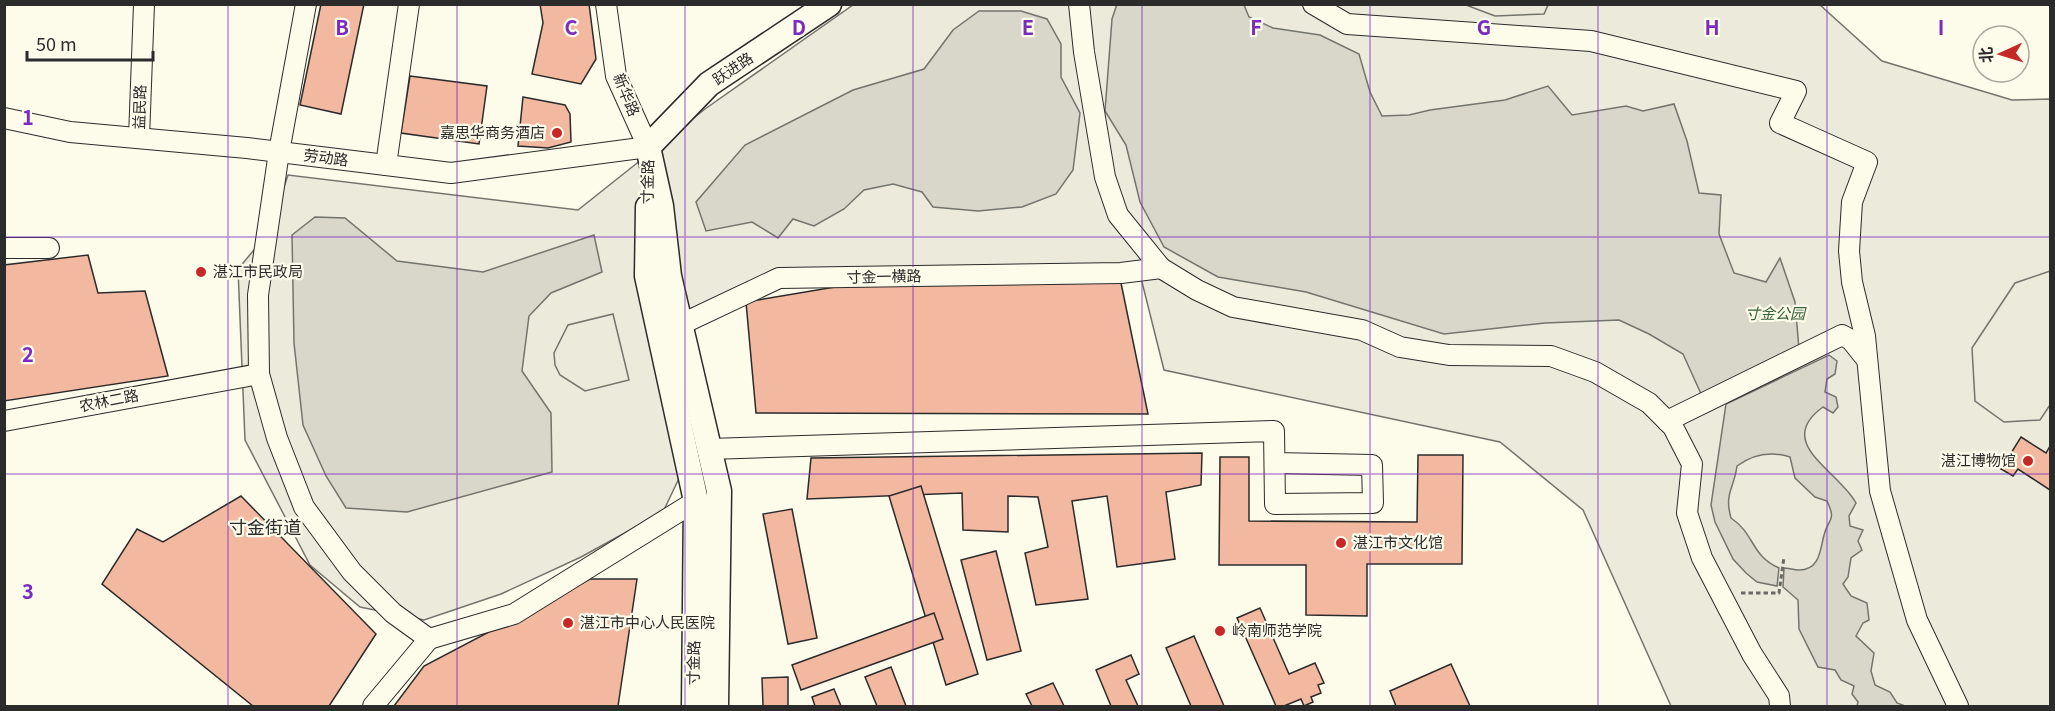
<svg xmlns="http://www.w3.org/2000/svg" width="2055" height="711" viewBox="0 0 2055 711" font-family="Georgia,'Noto Sans SC',serif">
	<style>
		.green { fill: #ecebdb; stroke: #74746e; stroke-width: 1.5 }
		.parking { fill: #eceadb; stroke: #74746e; stroke-width: 1.5 }
		.water { fill: #d8d7c9; stroke: #74746e; stroke-width: 1.5 }
		.building { fill: #f2b8a0; stroke: #2b2b2b; stroke-width: 1.5 }
		.lines { fill: none; stroke-linecap: round; stroke-linejoin: round }
		.minor-casing { stroke: #2b2b2b; stroke-width: 22 }
		.major-casing { stroke: #2b2b2b; stroke-width: 27 }
		.path { stroke: #6a6964; stroke-width: 3; stroke-dasharray: 4.5 3; stroke-linecap: butt }
		.minor { stroke: #fdfbea; stroke-width: 20 }
		.major { stroke: #fdfbea; stroke-width: 24 }
		.grid { fill: none; stroke: #7b2cbf; stroke-width: 1.5; stroke-opacity: 0.55 }
		.poi-dot { fill: #c62828; stroke: #fdfbea; stroke-width: 2 }
		.labels { text-anchor: middle; stroke-width: 4.5; stroke-linejoin: round; paint-order: stroke }
		.street-label { font-size: 15px; fill: #2b2b2b; stroke: #fdfbea }
		.poi-label { font-size: 15px; fill: #2b2b2b; stroke: #fdfbea; text-anchor: start }
		.park-label { font-size: 15px; font-style: italic; fill: #34623c; stroke: #fdfbea }
		.quarter-label { font-size: 18px; fill: #2b2b2b; stroke: #fdfbea }
		.grid-label { font-size: 20px; text-anchor: middle; font-weight: bold; fill: #7b2cbf; stroke: #fdfbea; stroke-width: 4.5; stroke-linejoin: round; paint-order: stroke }
	</style>
	<rect width="100%" height="100%" fill="#fdfbea"/>
	<!-- green -->
	<polygon class="green" points="853,5 1820,5 1882,61 2012,100 2050,99 2050,706 1671,706 1583,510 1500,442 1164,370 1138,266 780,274 652,344 682,472 663,512 581,557 501,594 424,620 360,607 310,565 245,440 238,269 269,232 288,175 578,210 705,109"/>
	<!-- parking -->
	<g class="parking">
		<polygon points="1466,5 1548,5 1544,14 1495,16"/>
		<polygon points="2050,271 2050,405 2040,420 2004,422 1975,401 1972,348 2015,283"/>
		<polygon points="613,314 629,380 585,391 560,375 555,365 554,353 568,325"/>
	</g>
	<!-- water -->
	<g class="water">
		<polygon points="1117,4 1244,5 1249,17 1273,28 1320,35 1359,54 1370,92 1382,116 1409,115 1430,110 1505,100 1548,86 1572,115 1626,106 1643,111 1674,104 1687,141 1699,193 1721,195 1719,234 1734,273 1766,282 1780,258 1795,302 1799,349 1702,396 1683,354 1649,334 1619,320 1545,323 1444,334 1306,292 1218,277 1164,247 1140,202 1126,145 1105,111 1112,19"/>
		<polygon points="979,11 1021,11 1047,19 1061,44 1061,77 1080,113 1073,170 1056,194 1022,207 978,211 933,207 922,192 893,184 864,190 844,209 814,226 793,219 778,238 752,222 706,231 696,202 745,145 853,90 924,69 953,30"/>
		<polygon points="315,217 345,218 397,261 483,272 594,235 602,272 551,293 529,316 522,371 551,413 552,472 407,512 346,508 326,476 303,425 294,343 292,235"/>
		<path d="M1829,355L1837,361L1835,374L1827,379L1825,392L1836,397L1838,407L1833,413L1823,407C1773,443 1839,471 1856,503L1849,516L1850,526L1863,530L1858,541L1862,550L1851,558L1848,577L1843,584L1851,596L1867,603L1869,620L1863,623L1856,636L1874,653L1871,671L1875,685L1890,692L1897,703L1905,706H1857L1858,702L1852,694L1854,686L1841,680L1835,670L1818,667L1799,629L1798,600L1783,587L1784,568C1789,568 1794,570 1799,570C1820,570 1820,550 1824,535C1828,518 1837,522 1827,501L1815,497L1795,478L1790,457C1771,451 1753,454 1737,466C1734,489 1724,493 1731,518C1755,534 1751,556 1779,568L1777,586L1757,582L1746,573L1733,559L1715,522L1711,505L1726,404Z"/>
	</g>
	<!-- building -->
	<g class="building">
		<polygon points="321,4 364,4 341,114 300,105"/>
		<polygon points="540,4 589,4 596,59 581,84 532,74 543,23"/>
		<polygon points="410,76 487,86 479,144 401,133"/>
		<polygon points="523,97 565,105 570,114 571,142 548,148 518,146"/>
		<polygon points="88,255 98,293 145,291 168,376 4,401 4,265"/>
		<polygon points="1121,283 1148,414 756,413 746,302 847,285"/>
		<polygon points="2021,437 2046,453 2050,446 2050,490 2018,469 2013,476 2001,469"/>
		<polygon points="1202,453 1201,485 1166,492 1175,559 1117,567 1107,496 1072,501 1088,599 1036,605 1025,553 1048,547 1038,497 1008,496 1008,532 963,530 962,493 807,499 811,458"/>
		<polygon points="1418,455 1463,455 1462,564 1367,564 1367,616 1306,615 1306,565 1219,565 1220,457 1249,457 1249,521 1417,522"/>
		<polygon points="921,486 978,674 946,685 889,496"/>
		<polygon points="241,496 376,634 329,706 253,706 102,584 137,529 163,542"/>
		<polygon points="792,509 817,638 788,644 763,514"/>
		<polygon points="996,551 1021,651 987,660 961,560"/>
		<polygon points="590,579 637,579 618,706 394,706 424,666"/>
		<polygon points="1260,608 1289,674 1315,663 1324,683 1318,685 1321,693 1311,697 1313,702 1304,706 1301,699 1284,706 1276,706 1237,618"/>
		<polygon points="934,613 943,639 801,690 792,665"/>
		<polygon points="1194,636 1224,706 1191,706 1166,648"/>
		<polygon points="1131,655 1139,674 1126,680 1138,706 1111,706 1096,670"/>
		<polygon points="1451,664 1470,706 1396,706 1390,691"/>
		<polygon points="891,667 906,706 877,706 865,677"/>
		<polygon points="788,677 788,706 763,706 762,678"/>
		<polygon points="1053,683 1064,706 1032,706 1026,694"/>
		<polygon points="834,689 841,706 815,706 812,697"/>
	</g>
	<g class="lines">
		<!-- minor casing -->
		<g class="minor-casing">
			<g id="minor">
				<polyline points="306,4 279,152 258,295 259,374 277,438 304,507 352,572 393,613 429,639 514,614 696,501"/>
				<polyline points="1079,4 1084,52 1105,177 1118,215 1161,268"/>
				<polyline points="1313,4 1347,24 1591,41 1796,91 1780,123 1867,162 1852,202 1849,251 1852,282 1865,336 1880,491 1917,620 1958,706"/>
				<polyline points="4,118 70,132 247,148 451,173 648,147 616,76 606,4"/>
				<polyline points="139,138 144,4"/>
				<polyline points="386,165 409,4"/>
				<polyline points="4,248 49,248"/>
				<polyline points="667,331 779,278 1121,273 1161,268 1197,290 1233,307 1362,330 1400,347 1449,355 1551,356 1595,372 1649,403 1673,427 1692,464 1687,513 1702,558 1752,654 1779,696 1780,706"/>
				<polyline points="4,421 259,374"/>
				<polyline points="1667,421 1842,335 1851,340 1867,360"/>
				<polyline points="709,449 1274,431 1275,504 1373,503 1372,465 1275,463"/>
				<polyline points="373,706 429,639"/>
			</g>
		</g>
		<!-- major casing -->
		<g class="major-casing">
			<g id="major">
				<polyline points="648,147 661,206 669,276 719,491 716,706"/>
				<polyline points="648,147 709,84 829,4"/>
				<polyline points="648,207 647,276 696,501 694,706"/>
			</g>
		</g>
		<!-- path -->
		<polyline class="path" points="1741,593 1779,593 1784,557"/>
		<!-- minor -->
		<use href="#minor" class="minor"/>
		<!-- major -->
		<use href="#major" class="major"/>
	</g>
	<!-- grid -->
	<path class="grid" d="M228,4V706M457,4V706M685,4V706M913,4V706M1142,4V706M1370,4V706M1598,4V706M1827,4V706M4,237H2050M4,474H2050"/>
	<!-- markers -->
	<g class="poi-dot">
		<circle cx="557" cy="133" r="6"/>
		<circle cx="201" cy="272" r="6"/>
		<circle cx="2028" cy="461" r="6"/>
		<circle cx="1341" cy="543" r="6"/>
		<circle cx="568" cy="623" r="6"/>
		<circle cx="1220" cy="631" r="6"/>
	</g>
	<g class="labels">
		<!-- street labels -->
		<g class="street-label">
			<text transform="translate(733 69) rotate(-34)" y="5">跃进路</text>
			<text transform="translate(626 95) rotate(68)" y="5">新华路</text>
			<text transform="translate(140 107) rotate(-88)" y="5">益民路</text>
			<text transform="translate(326 158) rotate(7)" y="5">劳动路</text>
			<text transform="translate(648 182) rotate(-89)" y="5">寸金路</text>
			<text transform="translate(884 277) rotate(-1)" y="5">寸金一横路</text>
			<text transform="translate(109 401) rotate(-11)" y="5">农林二路</text>
			<text transform="translate(694 663) rotate(-89)" y="5">寸金路</text>
		</g>
		<!-- poi labels -->
		<g class="poi-label">
			<text x="545" y="138" text-anchor="end">嘉思华商务酒店</text>
			<text x="213" y="277">湛江市民政局</text>
			<text x="2016" y="466" text-anchor="end">湛江博物馆</text>
			<text x="1353" y="548">湛江市文化馆</text>
			<text x="580" y="628">湛江市中心人民医院</text>
			<text x="1232" y="636">岭南师范学院</text>
		</g>
		<!-- park labels -->
		<g class="park-label">
			<text x="1775" y="319">寸金公园</text>
		</g>
		<!-- quarter labels -->
		<g class="quarter-label">
			<text x="265" y="534">寸金街道</text>
		</g>
	</g>
	<g class="grid-label">
		<text x="342" y="35">B</text>
		<text x="571" y="35">C</text>
		<text x="799" y="35">D</text>
		<text x="1028" y="35">E</text>
		<text x="1256" y="35">F</text>
		<text x="1484" y="35">G</text>
		<text x="1712" y="35">H</text>
		<text x="1941" y="35">I</text>
		<text x="28" y="125">1</text>
		<text x="28" y="362">2</text>
		<text x="28" y="599">3</text>
	</g>
	<!-- border -->
	<rect width="2055" height="711" fill="none" stroke="#2b2b2b" stroke-width="12"/>
	<!-- north arrow -->
	<g transform="translate(2001 54) rotate(266)"><circle r="28" fill="#fdfbea" stroke="#a9a89e" stroke-width="1.5"/>
	<path d="M0-4.5L10 22L0 15L-10 22Z" fill="#c62828"/>
	<text y="-9" font-size="16" font-weight="bold" text-anchor="middle" fill="#2b2b2b">北</text>
	</g>
	<!-- scale -->
	<path d="M27 51v9h126v-9" fill="none" stroke="#2b2b2b" stroke-width="3"/>
	<text x="36" y="51" font-size="18" fill="#2b2b2b" stroke="#fdfbea" stroke-width="4.5" paint-order="stroke">50 m</text>
</svg>
